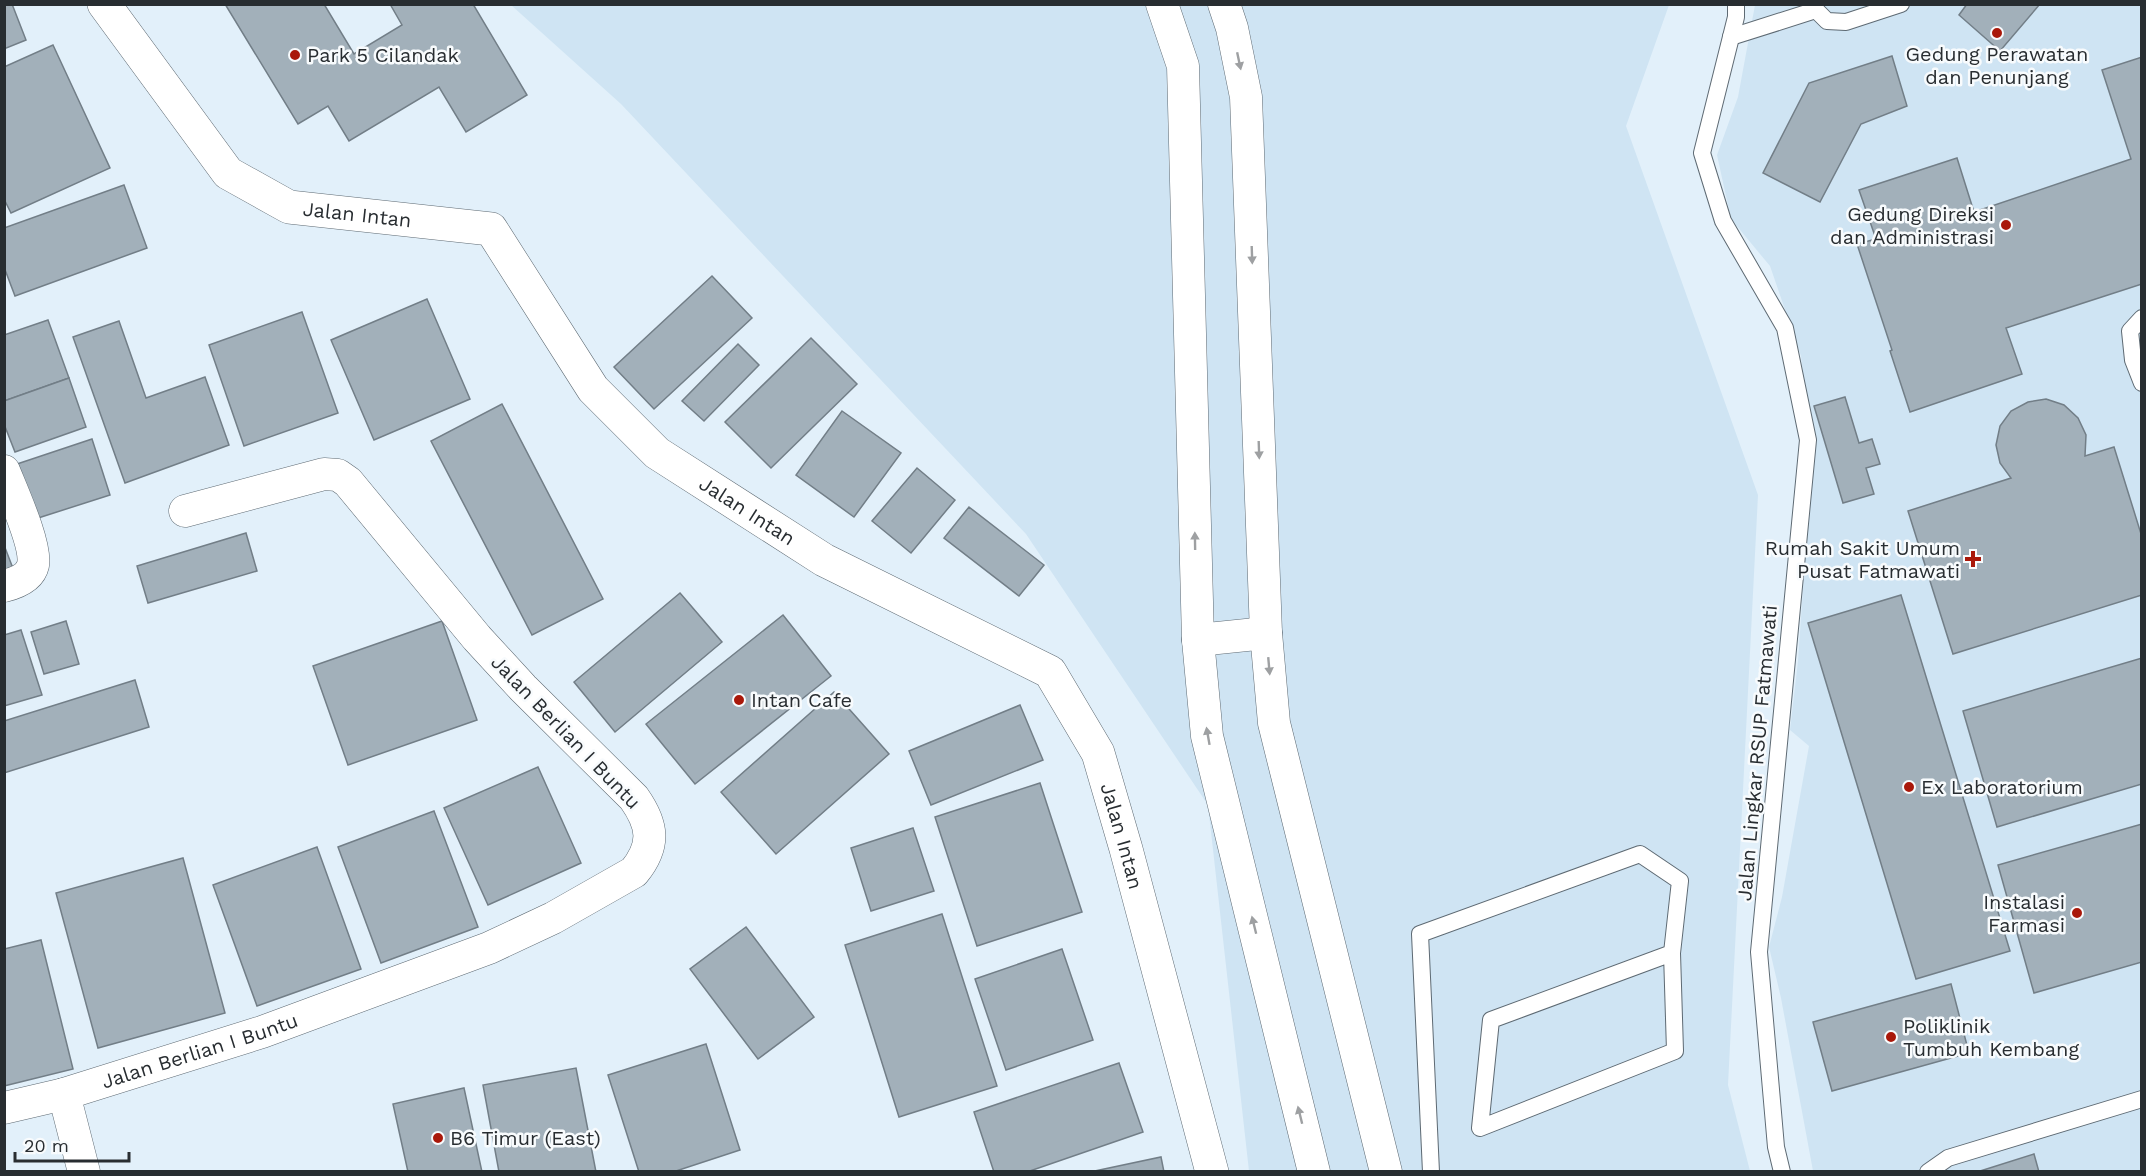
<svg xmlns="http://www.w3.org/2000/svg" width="2146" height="1176" viewBox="0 0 2146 1176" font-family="'Work Sans',sans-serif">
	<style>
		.built { fill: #cfe4f3 }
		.building { fill: #a2b0ba; stroke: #727e87; stroke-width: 1.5 }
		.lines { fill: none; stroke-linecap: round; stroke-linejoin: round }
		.service-casing { stroke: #5e6a73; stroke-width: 18 }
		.minor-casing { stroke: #5e6a73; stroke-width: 33 }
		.tertiary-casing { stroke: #5e6a73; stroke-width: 34 }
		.service { stroke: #fff; stroke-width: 16 }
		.minor { stroke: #fff; stroke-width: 32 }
		.tertiary { stroke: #fff; stroke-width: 33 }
		.oneway { fill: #9ea0a2 }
		.poi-dot { fill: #a9180a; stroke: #f8fbfd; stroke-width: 2 }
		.labels { text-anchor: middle; stroke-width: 5; stroke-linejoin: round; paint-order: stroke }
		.poi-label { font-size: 20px; fill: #282d31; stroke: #f8fbfd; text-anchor: start }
		.street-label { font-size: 20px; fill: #282d31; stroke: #f8fbfd }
	</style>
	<rect width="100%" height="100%" fill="#e2f0fa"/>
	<!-- built -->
	<g class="built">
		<polygon points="511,5 1669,5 1626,126 1758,495 1728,1085 1750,1171 1249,1171 1208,805 1026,534 621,104"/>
		<polygon points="1755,5 2141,5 2141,1171 1813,1171 1781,998 1769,947 1782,897 1809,746 1790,730 1798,661 1812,457 1801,356 1770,266 1731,219 1717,155 1738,97"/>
	</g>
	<!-- building -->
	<g class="building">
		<polygon points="4,4 12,4 26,40 4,49"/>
		<polygon points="225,4 324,4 354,54 402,25 390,4 473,4 527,95 466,132 439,87 349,141 328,106 298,124"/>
		<polygon points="1967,4 2040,4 2000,51 1959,15"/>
		<polygon points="53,45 110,168 11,213 4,199 4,67"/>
		<polygon points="1892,56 1907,106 1861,124 1820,202 1763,173 1809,83"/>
		<polygon points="2142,57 2142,284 2006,328 2022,374 1910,412 1890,351 1892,350 1857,244 1876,239 1859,190 1957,158 1974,212 2131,159 2102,70"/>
		<polygon points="124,185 147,248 15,296 4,267 4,228"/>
		<polygon points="712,276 752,318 654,409 614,367"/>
		<polygon points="427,299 470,399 374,440 331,340"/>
		<polygon points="302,312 338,413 244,446 209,345"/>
		<polygon points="48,320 69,378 4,401 4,335"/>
		<polygon points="119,321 146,398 205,377 229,445 125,483 73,337"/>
		<polygon points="811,338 857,384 771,468 725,422"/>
		<polygon points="738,344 759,365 704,421 682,401"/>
		<polygon points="69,378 86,427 15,452 4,424 4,401"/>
		<polygon points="1845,397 1859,443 1872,439 1880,464 1866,468 1874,494 1843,503 1814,406"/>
		<polygon points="2046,399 2064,405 2078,418 2086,435 2085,456 2114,447 2142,537 2142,595 1953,654 1908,511 2011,478 2000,463 1996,445 2000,426 2011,411 2028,402"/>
		<polygon points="502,404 603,599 532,635 431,441"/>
		<polygon points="842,411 901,453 854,517 796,475"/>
		<polygon points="92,439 110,495 35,519 17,464"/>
		<polygon points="917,468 955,500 911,553 872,521"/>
		<polygon points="969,507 1044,565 1019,596 944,538"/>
		<polygon points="246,533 257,571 148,603 137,566"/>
		<polygon points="4,545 14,571 4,575"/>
		<polygon points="680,593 722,642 615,732 574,682"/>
		<polygon points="1901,595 2010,951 1916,979 1808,623"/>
		<polygon points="783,615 831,676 695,784 646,724"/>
		<polygon points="66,621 79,664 44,674 31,632"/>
		<polygon points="442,621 477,720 348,765 313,666"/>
		<polygon points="21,630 42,695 4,706 4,635"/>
		<polygon points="2142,658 2142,784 1997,827 1963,711"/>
		<polygon points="135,680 149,727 4,773 4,721"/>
		<polygon points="834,692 889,754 776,854 721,792"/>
		<polygon points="1020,705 1043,760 931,805 909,751"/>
		<polygon points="538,767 581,863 488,905 444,808"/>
		<polygon points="1040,783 1082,912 977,946 935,817"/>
		<polygon points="434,811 478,927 381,963 338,847"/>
		<polygon points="2142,824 2142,962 2034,993 1998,865"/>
		<polygon points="913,828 934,891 871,911 851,848"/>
		<polygon points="317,847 361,969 257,1006 213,885"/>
		<polygon points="183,858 225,1013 98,1048 56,893"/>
		<polygon points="942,914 997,1086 899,1117 845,945"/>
		<polygon points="746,927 814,1017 758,1059 690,969"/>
		<polygon points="41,940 73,1069 4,1086 4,949"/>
		<polygon points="1062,949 1093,1040 1006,1070 975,979"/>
		<polygon points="1951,984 1969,1053 1832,1091 1813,1022"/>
		<polygon points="706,1044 740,1150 673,1172 639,1172 608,1075"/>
		<polygon points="1119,1063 1143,1132 1027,1172 994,1172 974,1112"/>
		<polygon points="576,1068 596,1172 499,1172 483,1085"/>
		<polygon points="464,1088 482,1172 408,1172 393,1104"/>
		<polygon points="2034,1154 2039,1172 1977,1172"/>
		<polygon points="1161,1157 1164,1172 1090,1172"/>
	</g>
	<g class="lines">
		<!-- service casing -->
		<g class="service-casing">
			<g id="service">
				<polyline points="1736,4 1736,17 1702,153 1723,221 1785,328 1808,440 1759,952 1776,1147 1782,1172"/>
				<polyline points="1814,4 1816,10 1827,21 1846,22 1901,4"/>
				<polyline points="1731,37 1816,10"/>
				<polyline points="2142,318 2130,331 2133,360 2142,383"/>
				<polyline points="1431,1172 1420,934 1640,854 1680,881 1672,953 1675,1051 1480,1128 1491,1020 1672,953"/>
				<polyline points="1928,1172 1948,1158 2142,1099"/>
			</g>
		</g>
		<!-- minor casing -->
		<g class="minor-casing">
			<g id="minor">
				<polyline points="1162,4 1183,66 1198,640 1207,736 1314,1172"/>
				<polyline points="1224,4 1232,28 1246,97 1266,633 1274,723 1386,1172"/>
				<path d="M4,471C12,491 37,546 33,565C30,578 16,583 4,586"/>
				<polyline points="1198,640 1266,633"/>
				<polyline points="64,1094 84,1172"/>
				<path id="s1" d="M4,1108L64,1094L262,1032L489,948L553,918L634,872C656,845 653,825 634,798L523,688L477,638L348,482L338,475L324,474L185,511"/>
			</g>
		</g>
		<!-- tertiary casing -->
		<g class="tertiary-casing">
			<g id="tertiary">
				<path id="s2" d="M104,4L228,173L289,207L491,229L593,389L657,453L824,560L1050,672L1098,753L1126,849L1212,1172"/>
			</g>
		</g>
		<!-- service -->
		<use href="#service" class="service"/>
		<!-- minor -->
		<use href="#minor" class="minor"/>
		<!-- tertiary -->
		<use href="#tertiary" class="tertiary"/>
	</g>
	<!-- one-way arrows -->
	<defs><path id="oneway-solid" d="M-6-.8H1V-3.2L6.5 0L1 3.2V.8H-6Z" transform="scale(1.5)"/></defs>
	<g class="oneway">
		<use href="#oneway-solid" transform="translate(1239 61) rotate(78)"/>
		<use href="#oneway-solid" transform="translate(1252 255) rotate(88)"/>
		<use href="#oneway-solid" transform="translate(1259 450) rotate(88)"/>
		<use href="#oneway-solid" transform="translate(1195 541) rotate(-91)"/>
		<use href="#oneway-solid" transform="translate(1269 666) rotate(85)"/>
		<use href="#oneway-solid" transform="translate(1208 736) rotate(-100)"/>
		<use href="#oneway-solid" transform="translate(1254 925) rotate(-104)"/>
		<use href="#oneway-solid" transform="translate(1300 1115) rotate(-104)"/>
	</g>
	<!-- markers -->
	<g class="poi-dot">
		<circle cx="1997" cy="33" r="6"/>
		<circle cx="295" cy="55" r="6"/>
		<circle cx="2006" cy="225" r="6"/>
		<path d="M1970 550h6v6h6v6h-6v6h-6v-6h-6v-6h6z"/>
		<circle cx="739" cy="700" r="6"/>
		<circle cx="1909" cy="787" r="6"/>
		<circle cx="2077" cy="913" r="6"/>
		<circle cx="1891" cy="1037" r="6"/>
		<circle cx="438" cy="1138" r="6"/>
	</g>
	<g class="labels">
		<!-- poi labels -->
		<g class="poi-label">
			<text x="1997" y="61" text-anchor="middle">Gedung Perawatan<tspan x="1997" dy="23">dan Penunjang</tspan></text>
			<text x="307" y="62">Park 5 Cilandak</text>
			<text x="1994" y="221" text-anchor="end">Gedung Direksi<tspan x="1994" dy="23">dan Administrasi</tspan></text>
			<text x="1960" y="555" text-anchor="end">Rumah Sakit Umum<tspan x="1960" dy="23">Pusat Fatmawati</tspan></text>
			<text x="751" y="707">Intan Cafe</text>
			<text x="1921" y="794">Ex Laboratorium</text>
			<text x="2065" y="909" text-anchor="end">Instalasi<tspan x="2065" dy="23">Farmasi</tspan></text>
			<text x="1903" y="1033">Poliklinik<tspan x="1903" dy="23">Tumbuh Kembang</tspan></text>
			<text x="450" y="1145">B6 Timur (East)</text>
		</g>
		<!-- street labels -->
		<g class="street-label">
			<text dy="7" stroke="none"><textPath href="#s2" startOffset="348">Jalan Intan</textPath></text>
			<text dy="7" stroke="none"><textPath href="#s2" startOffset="870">Jalan Intan</textPath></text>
			<text transform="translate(566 732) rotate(46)" y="7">Jalan Berlian I Buntu</text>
			<text transform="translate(1757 753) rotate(-85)" y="7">Jalan Lingkar RSUP Fatmawati</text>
			<text dy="7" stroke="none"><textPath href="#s2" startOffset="1394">Jalan Intan</textPath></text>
			<text dy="7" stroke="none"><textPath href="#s1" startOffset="204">Jalan Berlian I Buntu</textPath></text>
		</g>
	</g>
	<!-- border -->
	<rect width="2146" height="1176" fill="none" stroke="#282d31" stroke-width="12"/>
	<!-- scale -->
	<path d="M15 1152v9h114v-9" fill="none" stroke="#282d31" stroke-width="3"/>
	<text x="24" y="1152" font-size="18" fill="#282d31" stroke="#f8fbfd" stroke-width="4.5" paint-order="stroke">20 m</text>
</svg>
